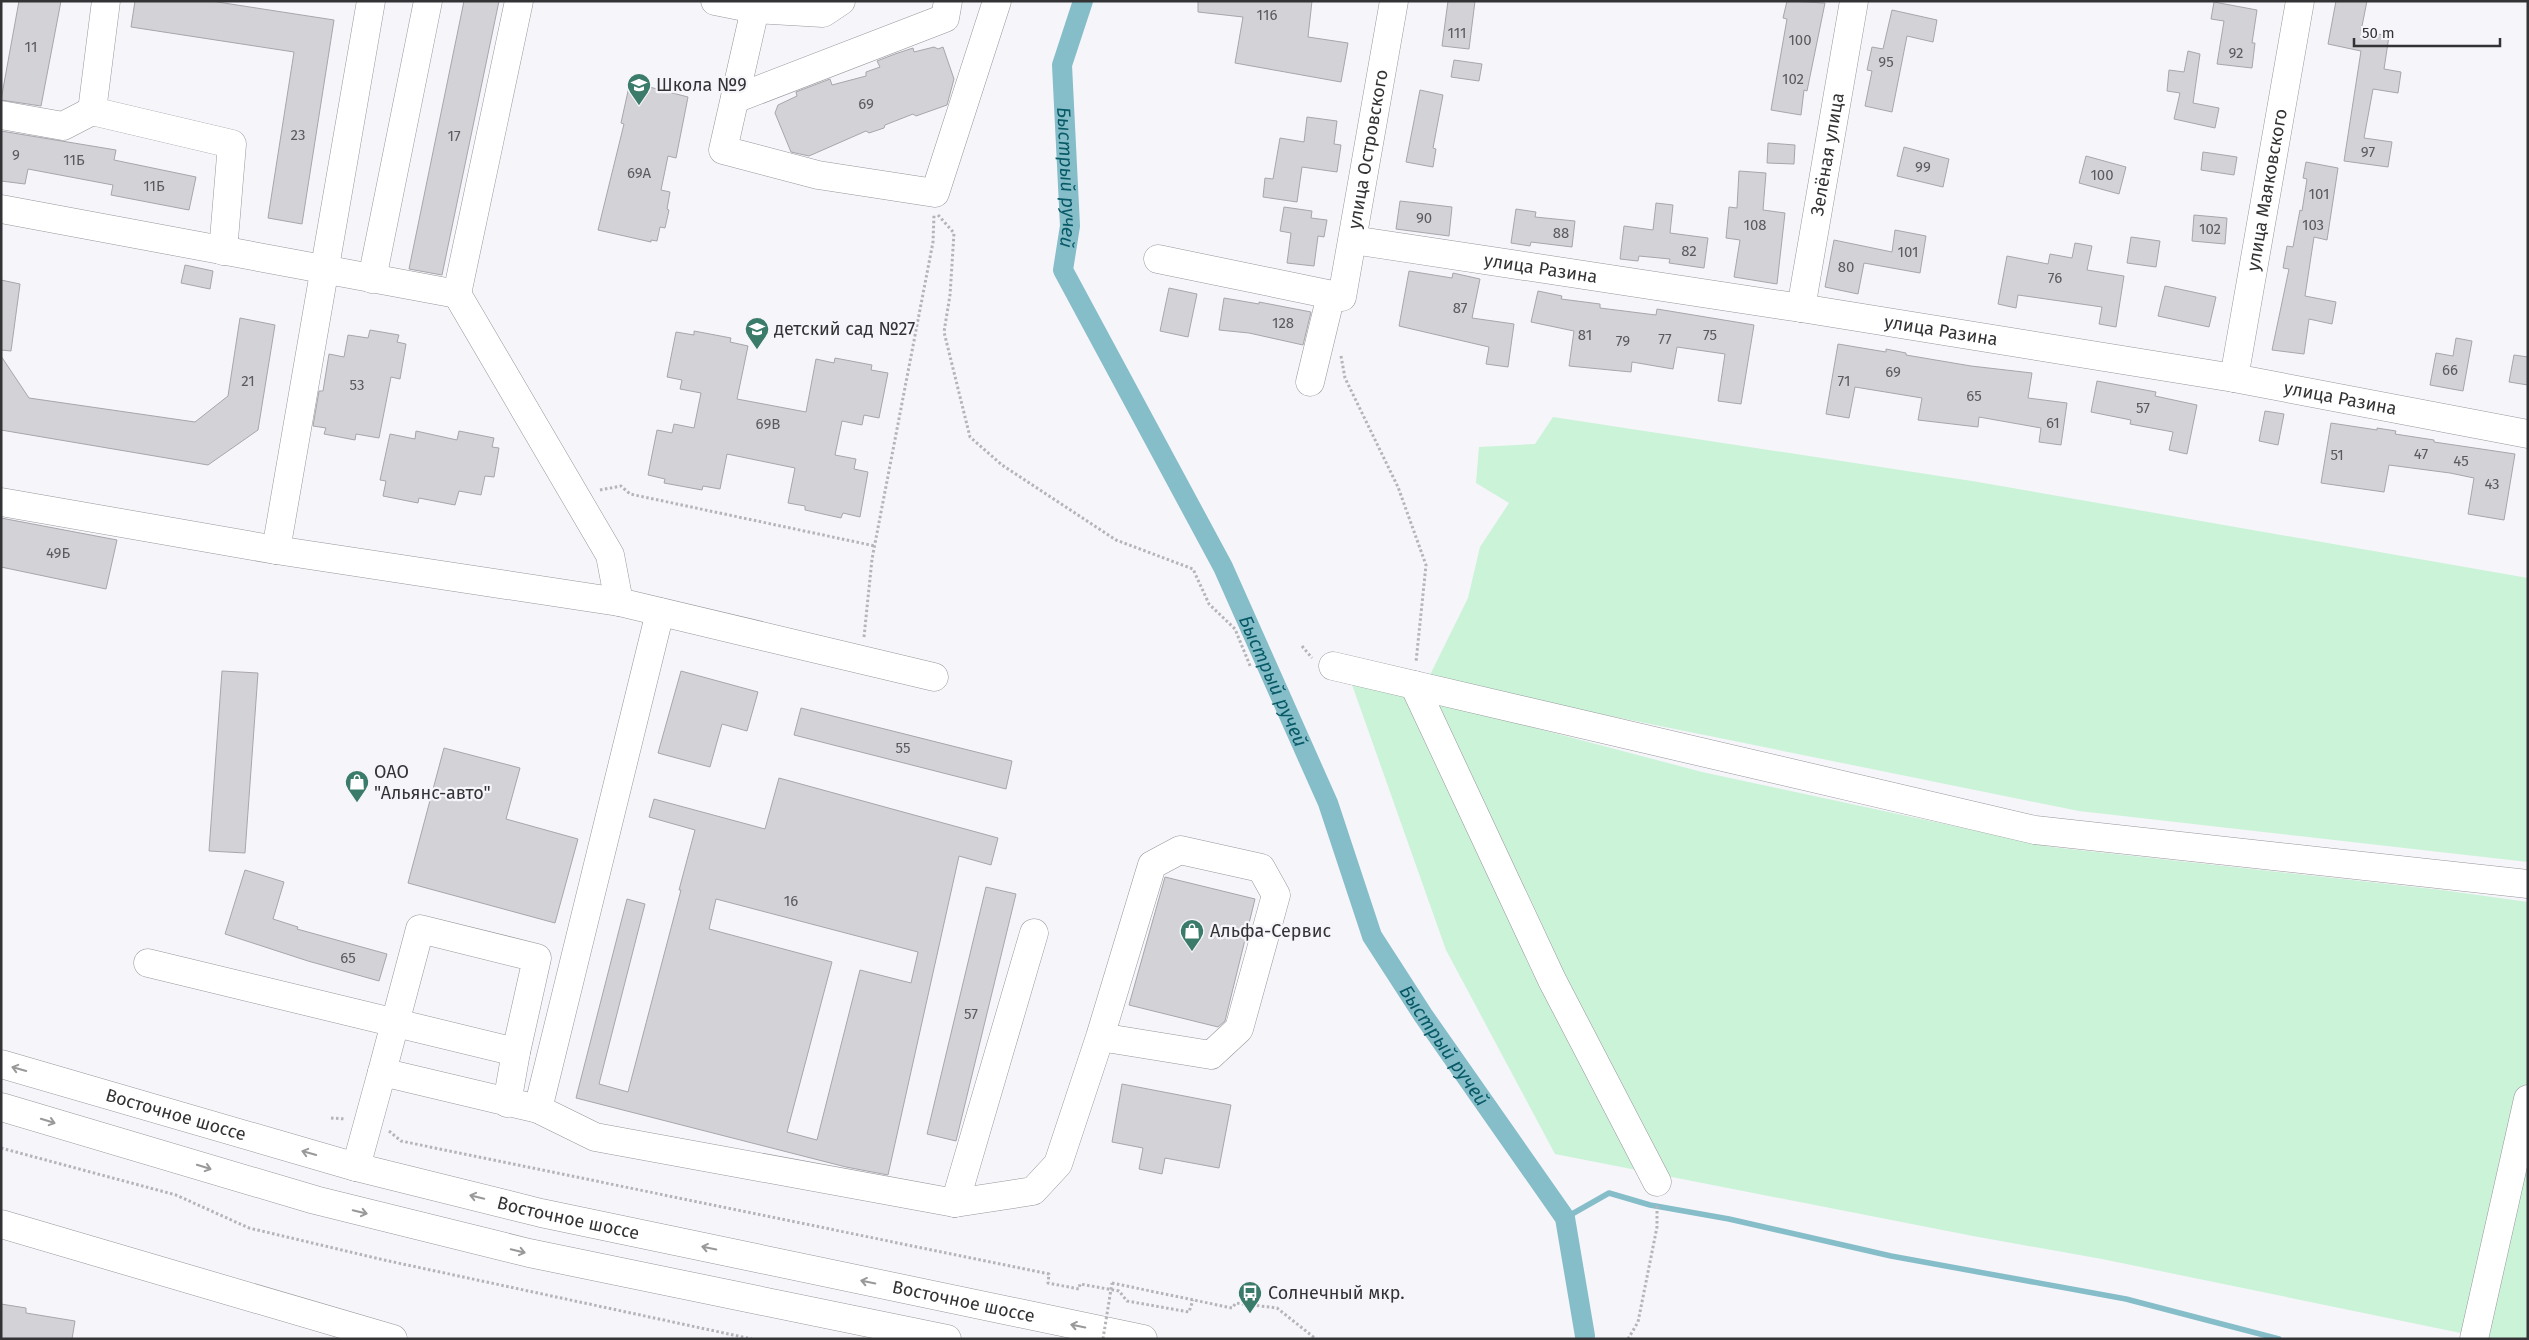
<svg xmlns="http://www.w3.org/2000/svg" width="2529" height="1340" viewBox="0 0 2529 1340" font-family="'Fira Sans',sans-serif">
	<style>
		.green { fill: #caf3d8 }
		.lines { fill: none; stroke-linecap: round; stroke-linejoin: round }
		.stream { stroke: #85bdc9; stroke-width: 5.5 }
		.canal { stroke: #85bdc9; stroke-width: 20 }
		.building { fill: #d3d2d7; stroke: #a8a6ab; fill-rule: evenodd }
		.minor-casing { stroke: #97969b; stroke-width: 29 }
		.highway-casing { stroke: #97969b; stroke-width: 29 }
		.path { stroke: #b5b4b8; stroke-width: 3; stroke-dasharray: 2.5 2.5; stroke-linecap: butt }
		.minor { stroke: #fff; stroke-width: 28 }
		.highway { stroke: #fff; stroke-width: 28 }
		.path-bridge { stroke: #b5b4b8; stroke-width: 3; stroke-dasharray: 2.5 2.5; stroke-linecap: butt }
		.oneway { stroke: #99999a }
		.labels { text-anchor: middle; stroke-width: 4.5; stroke-linejoin: round; paint-order: stroke }
		.number-label { font-size: 15px; fill: #5b5b5e }
		.poi-label { font-size: 18px; fill: #333335; stroke: #f6f5fa; text-anchor: start }
		.street-label { font-size: 18px; fill: #333335; stroke: #f6f5fa }
		.water-label { font-size: 19px; font-style: italic; fill: #075966; stroke: #f6f5fa }
	</style>
	<rect width="100%" height="100%" fill="#f6f5fa"/>
	<!-- green -->
	<g class="green">
		<polygon points="1553,417 1972,481 2528,578 2528,862 2079,811 1428,679 1468,598 1480,547 1509,503 1476,483 1479,447 1535,444"/>
		<polygon points="1350,679 1702,772 2051,847 2442,890 2528,902 2528,1339 2485,1338 2102,1259 1973,1236 1555,1154 1446,950"/>
	</g>
	<g class="lines">
		<!-- stream -->
		<polyline class="stream" points="1565,1218 1609,1193 1650,1205 1729,1219 1891,1256 2126,1299 2279,1339"/>
		<!-- canal -->
		<path class="canal" id="s1" d="M1083,1L1062,65L1070,226L1063,270L1223,567L1328,803L1372,936L1423,1015L1565,1218L1585,1336"/>
	</g>
	<!-- building -->
	<g class="building">
		<polygon points="19,1 61,1 41,106 1,100"/>
		<polygon points="135,1 211,1 334,20 302,224 268,218 294,52 131,27"/>
		<polygon points="464,1 499,1 442,275 409,269"/>
		<polygon points="1198,1 1312,1 1308,37 1348,43 1341,82 1235,63 1243,17 1198,12"/>
		<polygon points="1448,1 1475,1 1469,49 1442,46"/>
		<polygon points="1787,1 1825,3 1807,91 1804,90 1801,115 1771,110 1787,19 1783,18"/>
		<polygon points="2336,1 2367,1 2361,31 2389,36 2384,69 2401,72 2398,93 2373,89 2364,138 2392,142 2388,167 2344,161 2361,51 2328,44"/>
		<polygon points="2214,2 2257,10 2252,43 2255,43 2252,68 2217,64 2224,21 2211,19"/>
		<polygon points="1892,10 1937,20 1933,42 1907,36 1892,112 1865,106 1872,71 1867,70 1872,47 1883,49"/>
		<polygon points="934,47 938,49 943,47 954,79 947,105 916,116 913,114 885,125 884,128 869,133 866,131 809,156 791,152 775,113 778,105 797,96 796,92 830,79 832,85 866,76 866,72 880,67 877,61 895,54 913,48 914,52"/>
		<polygon points="2188,51 2200,54 2193,103 2219,108 2215,128 2174,119 2180,93 2167,91 2169,70 2184,72"/>
		<polygon points="1454,60 1482,64 1479,81 1451,77"/>
		<polygon points="630,82 688,97 676,158 668,156 661,190 670,192 667,209 669,210 665,228 660,227 657,241 651,240 651,242 598,230 624,124 621,123"/>
		<polygon points="1420,90 1443,95 1433,148 1436,149 1433,167 1406,162"/>
		<polygon points="1307,117 1337,121 1334,144 1341,145 1337,172 1302,167 1297,202 1263,197 1265,178 1273,179 1280,138 1304,142"/>
		<polygon points="1,131 116,150 114,160 196,177 189,210 111,195 113,185 28,169 25,184 1,181"/>
		<polygon points="1768,143 1795,145 1794,164 1767,163"/>
		<polygon points="1904,147 1949,159 1943,187 1897,176"/>
		<polygon points="2203,152 2237,157 2234,175 2201,170"/>
		<polygon points="2086,156 2126,167 2119,194 2079,183"/>
		<polygon points="2306,162 2338,168 2327,240 2314,237 2305,296 2336,302 2332,324 2309,319 2304,354 2272,350 2289,269 2283,268 2287,246 2293,247 2300,210 2302,211 2307,179 2303,178"/>
		<polygon points="1739,171 1766,173 1763,210 1785,213 1777,284 1734,277 1740,240 1726,238 1729,207 1737,208"/>
		<polygon points="1400,201 1452,207 1449,236 1396,229"/>
		<polygon points="1656,203 1673,205 1670,233 1708,238 1704,268 1669,263 1670,259 1639,256 1638,261 1620,259 1624,226 1653,230"/>
		<polygon points="1284,207 1312,211 1311,218 1327,220 1324,237 1318,236 1314,266 1287,263 1291,233 1280,231"/>
		<polygon points="1516,209 1536,212 1535,217 1575,221 1572,247 1531,242 1530,246 1511,243"/>
		<polygon points="2194,215 2227,218 2225,244 2192,241"/>
		<polygon points="1895,230 1926,236 1920,273 1864,263 1858,294 1825,287 1834,240 1892,252"/>
		<polygon points="2131,237 2160,241 2156,267 2127,263"/>
		<polygon points="2075,243 2092,246 2087,270 2124,276 2116,327 2099,324 2102,307 2018,295 2016,308 1998,304 2007,256 2048,264 2050,254 2072,258"/>
		<polygon points="185,265 213,271 210,289 181,283"/>
		<polygon points="1409,271 1452,278 1453,273 1480,279 1472,318 1514,324 1508,367 1486,364 1489,347 1399,326"/>
		<polygon points="1,280 20,284 11,351 1,350"/>
		<polygon points="2165,286 2216,297 2209,327 2158,316"/>
		<polygon points="1169,288 1197,294 1188,337 1160,331"/>
		<polygon points="1538,291 1562,296 1561,299 1600,304 1600,308 1656,315 1657,309 1754,325 1741,404 1718,401 1725,354 1677,347 1673,369 1632,362 1631,372 1569,366 1574,331 1531,322"/>
		<polygon points="1224,298 1259,304 1259,302 1311,312 1303,345 1249,333 1219,330"/>
		<polygon points="240,318 275,325 258,430 208,465 1,430 1,356 29,398 195,422 228,396"/>
		<polygon points="370,330 399,335 397,342 406,344 400,379 391,377 379,438 356,434 355,440 324,434 326,428 313,426 319,391 323,391 329,354 344,357 348,335 368,338"/>
		<polygon points="694,331 731,338 730,342 748,346 737,399 806,412 816,359 834,363 835,358 872,365 871,370 888,373 879,418 864,415 862,425 842,421 835,455 856,459 854,469 868,472 860,517 843,513 841,518 805,510 805,506 788,503 795,468 727,454 720,489 703,486 702,490 664,483 665,479 648,475 657,430 672,433 674,424 694,428 701,393 680,389 682,380 667,377 676,332 694,335"/>
		<polygon points="2456,338 2472,341 2463,391 2430,385 2436,353 2453,356"/>
		<polygon points="1838,344 1886,352 1886,349 1906,353 1906,355 1971,366 2032,373 2028,398 2067,403 2061,445 2039,442 2041,428 1979,417 1978,427 1918,420 1922,398 1855,387 1849,418 1826,414"/>
		<polygon points="2514,355 2528,357 2528,385 2509,382"/>
		<polygon points="2097,381 2156,392 2155,396 2197,405 2187,454 2169,450 2173,432 2130,424 2131,420 2091,412"/>
		<polygon points="2265,411 2284,414 2278,445 2259,441"/>
		<polygon points="2331,423 2377,430 2377,428 2396,431 2395,434 2434,440 2434,442 2515,454 2504,520 2468,514 2474,478 2450,473 2389,465 2384,492 2321,483"/>
		<polygon points="416,431 457,440 459,431 494,438 492,447 499,448 494,477 485,476 481,495 459,491 455,505 419,498 418,503 383,496 386,481 380,480 390,434 415,439"/>
		<polygon points="1,518 117,540 106,589 1,567"/>
		<polygon points="222,671 258,673 245,853 209,851"/>
		<polygon points="681,671 758,692 747,731 722,724 710,767 658,753"/>
		<polygon points="801,708 1012,761 1006,789 794,735"/>
		<polygon points="444,748 520,768 506,819 578,839 555,923 408,883"/>
		<path d="M779,778L998,838L991,865L959,856L888,1175L846,1167L576,1098L627,899L645,904L599,1084L628,1092L681,890H679L695,830L649,817L654,799L765,829ZM716,899L918,952L911,983L860,970L817,1140L787,1132L832,962L709,929Z"/>
		<polygon points="245,870 284,882 273,919 298,927 297,929 387,954 379,981 308,961 225,934"/>
		<polygon points="1165,877 1255,899 1225,1021 1218,1027 1129,1005"/>
		<polygon points="986,887 1016,894 956,1141 927,1134"/>
		<polygon points="1122,1084 1231,1105 1219,1168 1165,1158 1162,1174 1139,1169 1143,1148 1112,1142"/>
		<polygon points="1,1304 26,1308 26,1313 75,1321 72,1339 1,1339"/>
	</g>
	<g class="lines">
		<!-- minor casing -->
		<g class="minor-casing">
			<g id="minor">
				<polyline points="715,1 755,9 823,13 841,1"/>
				<polyline points="755,9 723,150 818,175 935,193 997,1"/>
				<polyline points="735,99 945,18 948,1"/>
				<polyline points="92,111 232,144 223,251"/>
				<polyline points="1,115 63,126 92,111 106,1"/>
				<polyline points="1,209 457,294 519,1"/>
				<path id="s2" d="M1353,240L1801,308L2234,378L2528,434"/>
				<path id="s3" d="M1158,259L1342,297L1394,1"/>
				<polyline points="372,279 428,1"/>
				<polyline points="457,294 610,555 619,602"/>
				<path id="s4" d="M1801,308L1854,1"/>
				<path id="s5" d="M2234,378L2300,1"/>
				<polyline points="1310,382 1331,295"/>
				<polyline points="1,502 276,550 619,602 934,677"/>
				<polyline points="276,550 371,1"/>
				<polyline points="1333,666 2035,830 2528,884"/>
				<polyline points="1414,685 1552,980 1657,1182"/>
				<polyline points="148,963 516,1052 507,1103"/>
				<polyline points="382,1072 420,929 537,958 516,1052"/>
				<polyline points="538,1109 660,612"/>
				<polyline points="356,1167 382,1072 538,1109 595,1137 955,1203 1033,1191 1058,1164 1100,1037 1152,865 1180,850 1261,868 1276,895 1239,1029 1211,1055 1100,1037"/>
				<polyline points="955,1203 1034,933"/>
				<polyline points="1,1224 393,1339"/>
				<polyline points="2474,1339 2528,1099"/>
			</g>
		</g>
		<!-- highway casing -->
		<g class="highway-casing">
			<g id="highway">
				<path id="s6" d="M1,1064L356,1167L541,1213L1143,1339"/>
				<polyline points="1,1107 315,1200 529,1253 947,1339"/>
			</g>
		</g>
		<!-- path -->
		<g class="path">
			<polyline points="938,215 954,233 950,295 944,332 970,437 1002,465 1116,540 1193,569 1209,604 1235,629 1251,668"/>
			<polyline points="1341,356 1345,378 1398,487 1426,565 1416,662"/>
			<polyline points="600,490 621,486 630,494 875,546"/>
			<polyline points="864,637 872,559 933,242 934,215"/>
			<polyline points="1302,646 1312,658"/>
			<polyline points="331,1118 346,1119"/>
			<polyline points="389,1131 401,1141 1049,1274 1048,1283 1079,1289 1080,1284 1119,1291 1127,1301 1189,1312 1193,1300"/>
			<polyline points="1,1148 176,1195 249,1228 384,1260 752,1339"/>
			<polyline points="1112,1283 1232,1308 1236,1303 1277,1308 1316,1339"/>
			<polyline points="1628,1339 1638,1322 1657,1227 1657,1204"/>
		</g>
		<!-- minor -->
		<use href="#minor" class="minor"/>
		<!-- highway -->
		<use href="#highway" class="highway"/>
		<!-- path-bridge -->
		<polyline class="path-bridge" points="1103,1339 1112,1283"/>
	</g>
	<!-- one-way arrows -->
	<defs><path id="oneway-shaft" d="M-6 0H5M1.5-3L5.5 0L1.5 3" fill="none" stroke-width="1.6" stroke-linecap="round" stroke-linejoin="round" transform="scale(1.25)"/></defs>
	<g class="oneway">
		<use href="#oneway-shaft" transform="translate(19 1069) rotate(-164)"/>
		<use href="#oneway-shaft" transform="translate(48 1121) rotate(17)"/>
		<use href="#oneway-shaft" transform="translate(309 1153) rotate(-164)"/>
		<use href="#oneway-shaft" transform="translate(204 1167) rotate(17)"/>
		<use href="#oneway-shaft" transform="translate(477 1197) rotate(-166)"/>
		<use href="#oneway-shaft" transform="translate(360 1212) rotate(14)"/>
		<use href="#oneway-shaft" transform="translate(709 1248) rotate(-168)"/>
		<use href="#oneway-shaft" transform="translate(518 1251) rotate(14)"/>
		<use href="#oneway-shaft" transform="translate(868 1282) rotate(-168)"/>
		<use href="#oneway-shaft" transform="translate(1078 1326) rotate(-168)"/>
	</g>
	<!-- icons -->
	<defs>
		<g id="school-pin" transform="scale(1.25)"><path d="M0 17L-7.5 6A9.5 9.5 0 1 1 7.5 6Z" fill="#3b7b6a" stroke="#f6f5fa"/><path d="M0-5L7-2L0 1L-7-2ZM-4 1L0 2.5L4 1V4Q0 6-4 4Z" fill="#fff"/></g>
		<g id="shop-pin" transform="scale(1.25)"><path d="M0 17L-7.5 6A9.5 9.5 0 1 1 7.5 6Z" fill="#3b7b6a" stroke="#f6f5fa"/><path d="M-5-2.5h2.3a2.7 3.5 0 0 1 5.4 0H5L5.5 6h-11ZM-1.5-2.5h3a1.5 2.3 0 0 0-3 0Z" fill="#fff"/></g>
		<g id="bus-pin" transform="scale(1.25)"><path d="M0 17L-7.5 6A9.5 9.5 0 1 1 7.5 6Z" fill="#3b7b6a" stroke="#f6f5fa"/><path d="M-5-6H5V4H4V6H2V4H-2V6H-4V4H-5ZM-3.5-4V0h7V-4ZM-3.5 1.2v1.5H-2V1.2ZM2 1.2v1.5H3.5V1.2Z" fill="#fff"/></g>
	</defs>
	<g fill-rule="evenodd">
		<use href="#school-pin" x="639" y="85"/>
		<use href="#school-pin" x="757" y="329"/>
		<use href="#shop-pin" x="357" y="782"/>
		<use href="#shop-pin" x="1192" y="931"/>
		<use href="#bus-pin" x="1250" y="1293"/>
	</g>
	<g class="labels">
		<!-- number labels -->
		<g class="number-label">
			<text x="1267" y="20">116</text>
			<text x="1457" y="38">111</text>
			<text x="1800" y="45">100</text>
			<text x="31" y="52">11</text>
			<text x="2236" y="58">92</text>
			<text x="1886" y="67">95</text>
			<text x="1793" y="84">102</text>
			<text x="866" y="109">69</text>
			<text x="298" y="140">23</text>
			<text x="454" y="141">17</text>
			<text x="2368" y="157">97</text>
			<text x="16" y="160">9</text>
			<text x="74" y="165">11Б</text>
			<text x="1923" y="172">99</text>
			<text x="639" y="178">69А</text>
			<text x="2102" y="180">100</text>
			<text x="154" y="191">11Б</text>
			<text x="2319" y="199">101</text>
			<text x="1424" y="223">90</text>
			<text x="1755" y="230">108</text>
			<text x="2313" y="230">103</text>
			<text x="2210" y="234">102</text>
			<text x="1561" y="238">88</text>
			<text x="1689" y="256">82</text>
			<text x="1908" y="257">101</text>
			<text x="1846" y="272">80</text>
			<text x="2055" y="283">76</text>
			<text x="1460" y="313">87</text>
			<text x="1283" y="328">128</text>
			<text x="1585" y="340">81</text>
			<text x="1710" y="340">75</text>
			<text x="1665" y="344">77</text>
			<text x="1623" y="346">79</text>
			<text x="2450" y="375">66</text>
			<text x="1893" y="377">69</text>
			<text x="248" y="386">21</text>
			<text x="1844" y="386">71</text>
			<text x="357" y="390">53</text>
			<text x="1974" y="401">65</text>
			<text x="2143" y="413">57</text>
			<text x="2053" y="428">61</text>
			<text x="768" y="429">69В</text>
			<text x="2421" y="459">47</text>
			<text x="2337" y="460">51</text>
			<text x="2461" y="466">45</text>
			<text x="2492" y="489">43</text>
			<text x="58" y="558">49Б</text>
			<text x="903" y="753">55</text>
			<text x="791" y="906">16</text>
			<text x="348" y="963">65</text>
			<text x="971" y="1019">57</text>
		</g>
		<!-- poi labels -->
		<g class="poi-label">
			<text x="656" y="91">Школа №9</text>
			<text x="774" y="335">детский сад №27</text>
			<text x="374" y="778">ОАО<tspan x="374" dy="21">"Альянс-авто"</tspan></text>
			<text x="1210" y="937">Альфа-Сервис</text>
			<text x="1268" y="1299">Солнечный мкр.</text>
		</g>
		<!-- street labels -->
		<g class="street-label">
			<text dy="6" stroke="none"><textPath href="#s3" startOffset="338">улица Островского</textPath></text>
			<text dy="6" stroke="none"><textPath href="#s4" startOffset="156">Зелёная улица</textPath></text>
			<text dy="6" stroke="none"><textPath href="#s5" startOffset="191">улица Маяковского</textPath></text>
			<text dy="6" stroke="none"><textPath href="#s2" startOffset="190">улица Разина</textPath></text>
			<text dy="6" stroke="none"><textPath href="#s2" startOffset="595">улица Разина</textPath></text>
			<text dy="6" stroke="none"><textPath href="#s2" startOffset="1000">улица Разина</textPath></text>
			<text dy="6" stroke="none"><textPath href="#s6" startOffset="182">Восточное шоссе</textPath></text>
			<text dy="6" stroke="none"><textPath href="#s6" startOffset="588">Восточное шоссе</textPath></text>
			<text dy="6" stroke="none"><textPath href="#s6" startOffset="992">Восточное шоссе</textPath></text>
		</g>
		<!-- water labels -->
		<g class="water-label">
			<text dy="7" stroke="none"><textPath href="#s1" startOffset="180">Быстрый ручей</textPath></text>
			<text dy="7" stroke="none"><textPath href="#s1" startOffset="735">Быстрый ручей</textPath></text>
			<text dy="7" stroke="none"><textPath href="#s1" startOffset="1140">Быстрый ручей</textPath></text>
		</g>
	</g>
	<!-- border -->
	<rect width="2529" height="1340" fill="none" stroke="#333335" stroke-width="5"/>
	<!-- scale -->
	<path d="M2354 38v8h146v-8" fill="none" stroke="#333335" stroke-width="2.5"/>
	<text x="2362" y="38" font-size="15" fill="#333335" stroke="#f6f5fa" stroke-width="4" paint-order="stroke">50 m</text>
</svg>
